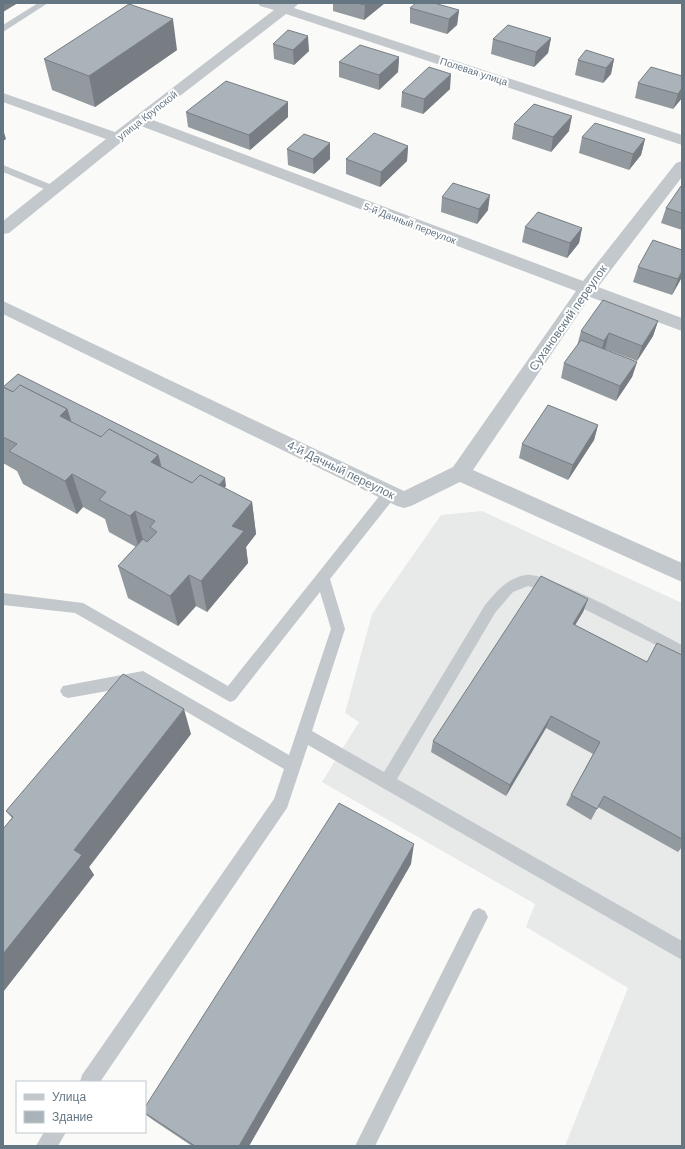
<svg xmlns="http://www.w3.org/2000/svg" width="685" height="1149" viewBox="0 0 685 1149" font-family="Arial,sans-serif">
	<style>
		.built { fill: #e8e9e9 }
		.lines { fill: none; stroke-linecap: round; stroke-linejoin: round }
		.lane { fill: #c3c8cc; fill-rule: evenodd }
		.street { fill: #c3c8cc; fill-rule: evenodd }
		.wall { fill: #929a9f }
		.shaded-wall { fill: #777d82 }
		.building { fill: #aab3b9; stroke: #777d82 }
		.labels { text-anchor: middle; stroke-width: 4; stroke-linejoin: round; paint-order: stroke }
		.far-street-label { font-size: 10px; fill: #657683; stroke: #fff }
		.street-label { font-size: 12px; fill: #657683; stroke: #fff }
	</style>
	<rect width="100%" height="100%" fill="#fafaf8"/>
	<!-- built -->
	<polygon class="built" points="482,511 682,603 682,1146 565,1146 628,988 526,927 535,904 322,782 359,722 345,713 372,614 441,515"/>
	<g class="lines">
		<!-- lane -->
		<g class="lane">
			<polygon points="38,3 48,3 3,32 3,25"/>
			<polygon points="3,165 57,187 58,189 53,192 49,191 3,172"/>
			<path d="M390,488L395,489L397,493L395,497L330,579L345,629L312,731L384,772L485,605C497,591 507,578 526,575C547,571 657,632 682,645V658L550,592L528,586L513,592L495,613L397,779L682,941V960L308,745L287,808L100,1082H80L82,1075L274,799L284,769L141,685L68,698L63,696L60,691L63,686L143,671L289,755L331,629L320,592L235,700L230,702L75,613L3,605V593L83,603L228,686L385,489Z"/>
			<polygon points="479,908 485,911 488,917 485,923 375,1146 355,1146 473,911"/>
			<polygon points="44,1132 66,1132 58,1146 36,1146"/>
		</g>
		<!-- street -->
		<polygon class="street" points="258,3 282,4 299,3 294,8 682,135 682,145 286,14 150,119 583,281 676,163 682,161 682,177 598,287 682,318 682,331 590,297 473,470 682,563 682,582 460,482 411,506 404,508 397,506 3,314 3,301 404,491 453,467 576,291 141,126 9,233 3,234 3,221 106,139 3,102 3,93 115,132 274,10 260,6"/>
	</g>
	<!-- wall -->
	<g class="wall">
		<polygon points="333,3 385,3 364,20 333,11"/>
		<polygon points="410,8 459,10 457,25 447,34 410,23"/>
		<polygon points="551,38 548,53 534,67 491,54 493,39"/>
		<polygon points="273,44 309,51 294,65 274,59"/>
		<polygon points="177,50 95,107 52,90 44,59"/>
		<polygon points="399,57 398,72 379,90 339,77 339,62"/>
		<polygon points="614,59 611,74 603,83 575,75 578,60"/>
		<polygon points="682,76 682,98 673,109 635,98 638,83"/>
		<polygon points="450,89 423,114 401,107 402,92"/>
		<polygon points="186,112 288,117 250,150 188,127"/>
		<polygon points="514,124 569,131 551,152 512,139"/>
		<polygon points="582,137 645,139 641,155 629,170 579,153"/>
		<polygon points="330,143 330,159 314,174 288,165 287,149"/>
		<polygon points="408,146 407,161 380,187 346,174 346,159"/>
		<polygon points="682,186 682,230 661,223 666,208"/>
		<polygon points="442,197 488,210 477,224 441,212"/>
		<polygon points="525,227 582,228 579,243 567,258 522,242"/>
		<polygon points="638,267 682,277 672,295 633,282"/>
		<polygon points="658,321 653,336 637,361 605,349 604,349 637,362 632,377 616,401 561,378 564,363 577,346 581,331"/>
		<polygon points="3,387 226,486 224,488 252,502 256,534 246,547 248,563 207,612 196,606 178,626 128,598 118,566 136,547 109,532 105,519 83,507 77,514 23,484 17,471 3,463"/>
		<polygon points="598,425 594,440 568,480 519,458 522,444"/>
		<polygon points="588,599 583,612 575,625 647,662 682,655 682,847 678,852 598,807 591,820 566,805 571,795 593,754 546,728 506,796 431,752 433,741"/>
		<polygon points="191,734 89,867 94,875 3,992 3,829 12,818 6,811"/>
		<polygon points="411,864 249,1146 192,1146 153,1120 145,1114 145,1107"/>
	</g>
	<!-- shaded-wall -->
	<g class="shaded-wall">
		<polygon points="3,3 18,3 3,12"/>
		<polygon points="367,3 385,3 364,20 365,5"/>
		<polygon points="459,10 457,25 447,34 449,19"/>
		<polygon points="173,19 177,50 95,107 89,76"/>
		<polygon points="308,36 309,51 294,65 293,50"/>
		<polygon points="551,38 548,53 534,67 536,52"/>
		<polygon points="399,57 398,72 379,90 379,75"/>
		<polygon points="614,59 611,74 603,83 606,68"/>
		<polygon points="451,74 450,89 423,114 424,99"/>
		<polygon points="682,88 682,98 673,109 678,94"/>
		<polygon points="288,102 288,117 250,150 249,135"/>
		<polygon points="572,116 569,131 551,152 553,137"/>
		<polygon points="3,129 6,139 3,141"/>
		<polygon points="645,139 641,155 629,170 633,154"/>
		<polygon points="330,143 330,159 314,174 313,159"/>
		<polygon points="408,146 407,161 380,187 381,172"/>
		<polygon points="490,195 488,210 477,224 479,209"/>
		<polygon points="582,228 579,243 567,258 570,243"/>
		<polygon points="682,271 682,277 672,295 678,279"/>
		<polygon points="658,321 653,336 637,361 642,346"/>
		<polygon points="609,333 605,349 600,356 604,341"/>
		<polygon points="637,362 632,377 616,401 620,386"/>
		<polygon points="67,409 78,443 60,416"/>
		<polygon points="598,425 594,440 568,480 573,465"/>
		<polygon points="158,455 165,488 151,462"/>
		<polygon points="72,474 83,507 77,514 65,481"/>
		<polygon points="225,478 226,486 199,516 197,509"/>
		<polygon points="252,502 256,534 246,547 248,563 207,612 201,581 232,526"/>
		<polygon points="135,511 144,543 139,549 130,516"/>
		<polygon points="189,575 196,606 178,626 170,596"/>
		<polygon points="588,599 583,612 568,637 573,624"/>
		<polygon points="184,709 191,734 89,867 94,875 3,992 3,954 74,850"/>
		<polygon points="551,716 546,728 506,796 510,785"/>
		<polygon points="414,844 411,864 249,1146 239,1146"/>
	</g>
	<!-- building -->
	<g class="building">
		<polygon points="356,3 367,3 365,5"/>
		<polygon points="416,3 434,3 459,10 449,19 410,8"/>
		<polygon points="129,4 173,19 89,76 44,59"/>
		<polygon points="508,25 551,38 536,52 493,39"/>
		<polygon points="288,30 308,36 293,50 273,44"/>
		<polygon points="360,45 399,57 379,75 339,62"/>
		<polygon points="586,50 614,59 606,68 578,60"/>
		<polygon points="429,67 451,74 424,99 402,92"/>
		<polygon points="651,67 682,76 682,88 678,94 638,83"/>
		<polygon points="226,81 288,102 249,135 186,112"/>
		<polygon points="534,104 572,116 553,137 514,124"/>
		<polygon points="595,123 645,139 633,154 582,137"/>
		<polygon points="374,133 408,146 381,172 346,159"/>
		<polygon points="304,134 330,143 313,159 287,149"/>
		<polygon points="453,183 490,195 479,209 442,197"/>
		<polygon points="681,186 682,186 682,213 666,208"/>
		<polygon points="538,212 582,228 570,243 525,227"/>
		<polygon points="653,240 682,250 682,271 678,279 638,267"/>
		<polygon points="603,300 658,321 642,346 609,333 604,341 581,331"/>
		<polygon points="581,340 637,362 620,386 564,363"/>
		<polygon points="18,374 225,478 219,485 200,475 192,483 161,467 158,455 109,429 101,437 71,422 67,409 20,385 13,392 3,387"/>
		<polygon points="20,385 67,409 60,416 101,437 109,429 158,455 151,462 192,483 200,475 252,502 232,526 244,531 201,581 189,575 170,596 118,566 143,539 147,542 157,532 150,527 155,521 135,511 130,516 99,500 106,492 72,474 65,481 9,451 17,444 3,437 3,387 13,392"/>
		<polygon points="548,405 598,425 573,465 522,444"/>
		<polygon points="541,576 588,599 573,624 647,662 657,643 682,655 682,839 604,796 597,809 571,795 600,742 551,716 510,785 433,741"/>
		<polygon points="123,674 184,709 74,850 82,855 3,954 3,829 13,817 6,811"/>
		<polygon points="339,803 414,844 239,1146 195,1146 145,1113 145,1107"/>
	</g>
	<g class="labels">
		<!-- far-street labels -->
		<g class="far-street-label">
			<text transform="translate(474 71) rotate(18)" y="4">Полевая улица</text>
			<text transform="translate(147 115) rotate(-38)" y="4">улица Крупской</text>
			<text transform="translate(410 223) rotate(21)" y="4">5-й Дачный переулок</text>
		</g>
		<!-- street labels -->
		<g class="street-label">
			<text transform="translate(568 318) rotate(-55)" y="4">Сухановский переулок</text>
			<text transform="translate(341 470) rotate(26)" y="4">4-й Дачный переулок</text>
		</g>
	</g>
	<!-- border -->
	<rect width="685" height="1149" fill="none" stroke="#657683" stroke-width="8"/>
	<!-- legend -->
	<rect x="16" y="1081" width="130" height="52" fill="#ffffff" stroke="#c1c8cd"/>
	<rect x="24" y="1094" width="20" height="6" fill="#c3c8cc" stroke="#c1c8cd"/>
	<text x="52" y="1101" font-size="12" fill="#657683">Улица</text>
	<rect x="24" y="1111" width="20" height="12" fill="#aab3b9" stroke="#c1c8cd"/>
	<text x="52" y="1121" font-size="12" fill="#657683">Здание</text>
</svg>
